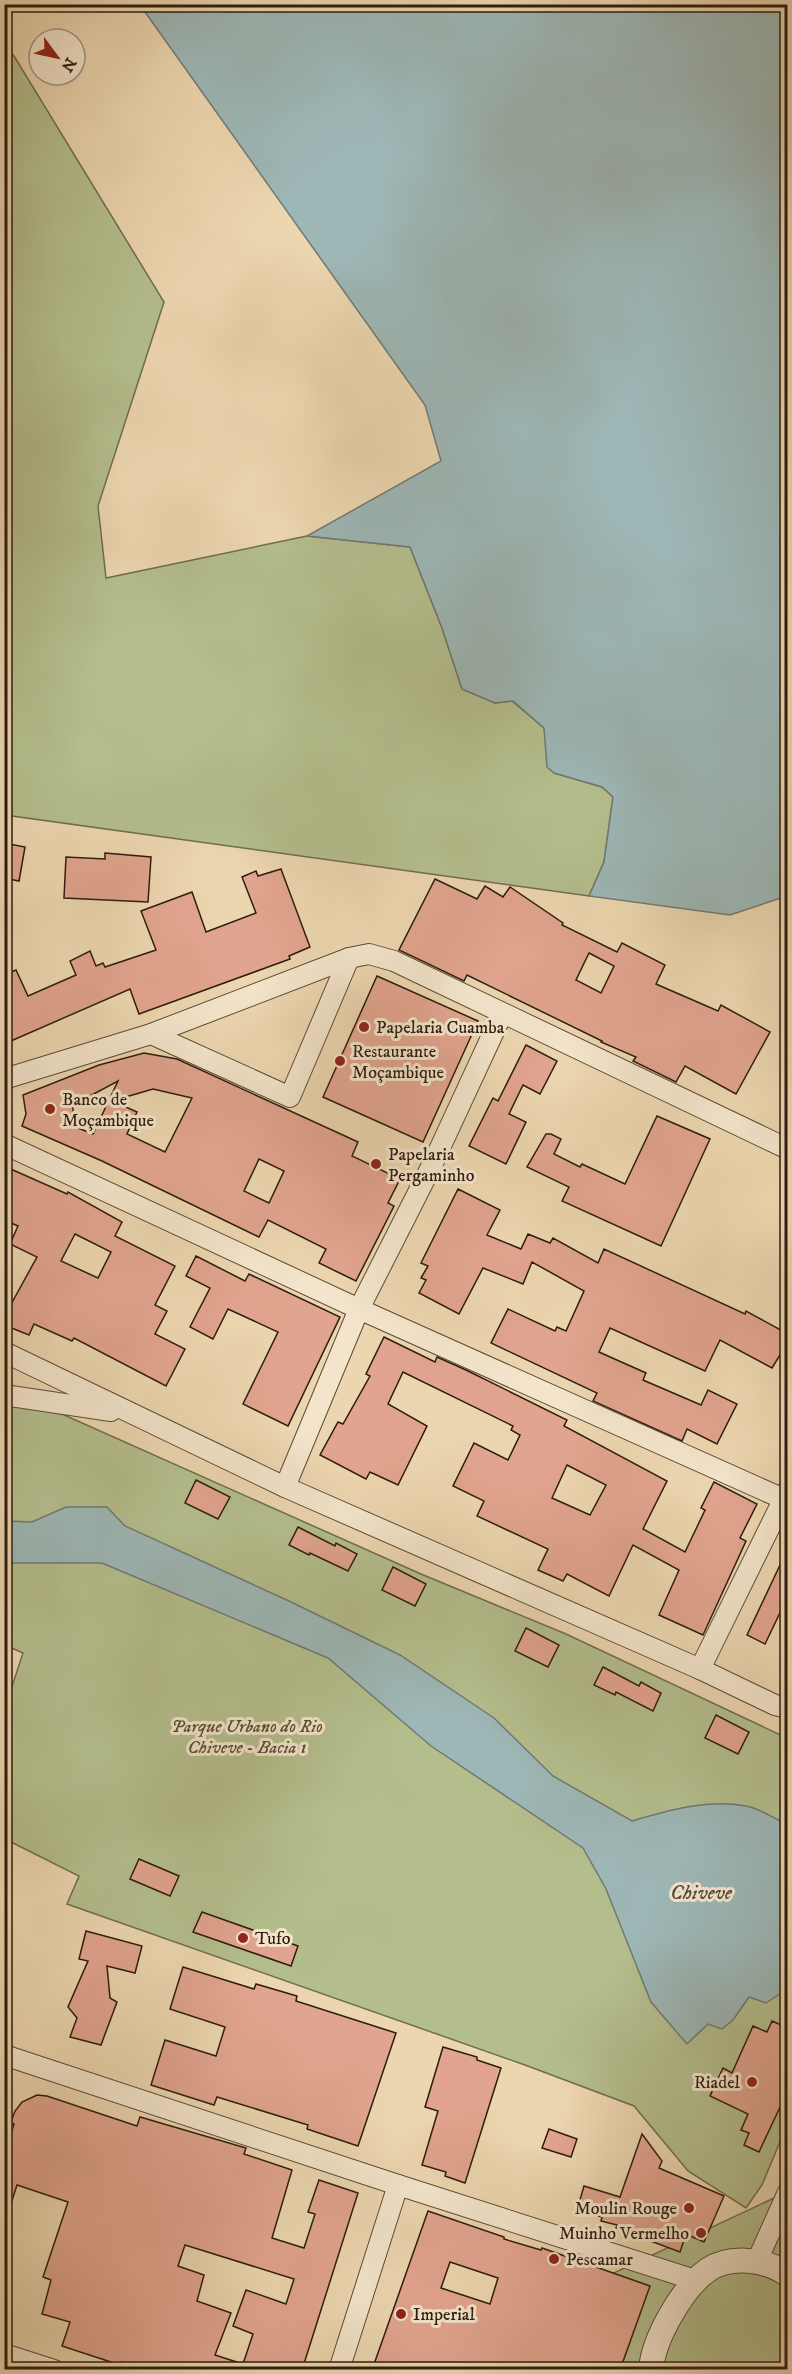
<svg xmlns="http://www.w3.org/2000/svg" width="792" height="2374" viewBox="0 0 792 2374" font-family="'IM FELL DW Pica',serif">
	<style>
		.green { fill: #b4be8d; stroke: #706d4e; stroke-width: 1.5 }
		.water { fill: #9db7b6; stroke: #707973; stroke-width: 1.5 }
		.building { fill: #e1a48e; stroke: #2d1c0e; stroke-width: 1.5; fill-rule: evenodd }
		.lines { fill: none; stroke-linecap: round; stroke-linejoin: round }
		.minor-casing { stroke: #5d4a36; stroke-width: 22 }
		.tertiary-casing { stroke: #5d4a36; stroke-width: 26 }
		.minor { stroke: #f3e4cb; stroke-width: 20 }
		.tertiary { stroke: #f3e4cb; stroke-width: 24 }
		.poi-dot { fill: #8f2418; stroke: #f3e4cb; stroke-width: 2 }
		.labels { text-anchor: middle; stroke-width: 6; stroke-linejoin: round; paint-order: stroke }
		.poi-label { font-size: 18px; fill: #2d1c0e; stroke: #f3e4cb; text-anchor: start }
		.park-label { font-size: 18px; font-style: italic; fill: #564d34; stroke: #f3e4cb }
		.water-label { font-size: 20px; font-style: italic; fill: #4f4a40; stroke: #f3e4cb }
	</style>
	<rect width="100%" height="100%" fill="#ecd6af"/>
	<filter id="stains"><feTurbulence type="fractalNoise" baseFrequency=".00333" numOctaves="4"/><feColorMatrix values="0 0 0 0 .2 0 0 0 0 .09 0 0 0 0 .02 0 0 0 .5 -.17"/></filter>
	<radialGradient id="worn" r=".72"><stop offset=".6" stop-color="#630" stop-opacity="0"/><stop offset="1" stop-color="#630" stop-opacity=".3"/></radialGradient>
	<!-- green -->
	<g class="green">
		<polygon points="4,45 14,56 164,302 98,506 106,578 307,536 410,547 442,628 462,689 495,703 512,701 544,728 554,773 602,787 613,797 604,862 589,896 5,815"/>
		<polygon points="5,1402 62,1414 421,1574 566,1634 787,1738 787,2125 762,2185 746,2208 688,2171 634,2106 525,2065 67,1904 79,1876 5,1839 5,1708 23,1653 5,1645"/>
		<polygon points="787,2192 787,2369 604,2369 569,2294"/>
	</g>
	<!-- water -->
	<g class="water">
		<polygon points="140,5 787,5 787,896 730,915 589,896 604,862 613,797 602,787 554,773 547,767 544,728 513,701 495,703 462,689 442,628 410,547 307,536 441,461 425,405"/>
		<path d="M66,1507H107L125,1526L289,1601L400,1655L494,1718L553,1776L632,1821C669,1810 707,1799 746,1806C759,1808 773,1818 785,1823L788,1829L787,1989L766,2003L749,1997L733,2020L722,2029L708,2024L687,2044L651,2002L606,1889L583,1848L431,1746L328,1658L102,1563H5V1521L32,1522Z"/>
	</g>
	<!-- building -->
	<g class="building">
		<polygon points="4,843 25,847 19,881 4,878"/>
		<polygon points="105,853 151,857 148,902 64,898 66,857 105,859"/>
		<polygon points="281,869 310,947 289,956 290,959 139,1014 130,989 4,1044 4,975 16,970 28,996 76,975 70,961 90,951 96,966 103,963 105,967 156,950 141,911 192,892 206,932 256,913 242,877 256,871 258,876"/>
		<path d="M435,879L477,899L485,886L503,897L510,887L563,923L562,925L617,952L622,943L665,965L656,984L718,1011L721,1005L770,1032L736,1094L685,1066L676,1082L633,1061L636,1057L601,1042L602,1041L467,975L464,981L399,950ZM589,953L614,966L601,993L576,980Z"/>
		<polygon points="377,976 478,1021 423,1142 323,1097"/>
		<polygon points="526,1045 557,1061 540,1094 523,1085 509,1114 526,1122 506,1164 469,1146 493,1098 498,1101"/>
		<path d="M144,1053L177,1059L358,1142L352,1156L400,1179L388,1203L394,1206L356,1281L319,1263L326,1249L268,1220L259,1237L102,1161L22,1126L26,1114L23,1095L99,1065ZM118,1081L93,1134L68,1124L73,1115V1105ZM153,1089L192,1098L165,1152L127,1134L137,1112L112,1101ZM259,1159L284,1171L269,1203L244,1191Z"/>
		<polygon points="657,1116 710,1139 661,1246 562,1201 569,1187 527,1167 546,1134 551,1134 561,1139 554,1154 580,1167 582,1164 625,1184"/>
		<path d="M4,1166L67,1194L68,1192L122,1222L115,1236L175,1266L155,1305L167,1311L155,1334L185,1349L166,1386L74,1338L72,1341L34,1324L29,1335L4,1325L9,1308L37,1257L10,1244L18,1226L4,1220ZM75,1234L111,1252L98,1278L61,1261Z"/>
		<polygon points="458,1189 500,1210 487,1235 521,1249 528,1234 550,1243 553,1238 598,1263 604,1249 745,1314 746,1311 788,1334 788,1342 772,1368 720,1340 705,1371 610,1328 599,1352 646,1373 643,1380 701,1405 708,1390 737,1404 717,1444 687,1429 682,1441 593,1401 597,1393 491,1343 508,1309 555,1331 557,1327 566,1331 584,1291 532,1262 523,1284 483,1268 459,1314 419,1293 426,1280 421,1278 428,1266 421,1263"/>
		<polygon points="196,1256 245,1281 249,1274 340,1317 288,1426 243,1404 278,1332 228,1309 213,1339 190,1327 210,1288 186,1276"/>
		<path d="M384,1337L435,1362L437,1357L466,1370L567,1420L564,1426L667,1481L643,1529L685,1552L705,1510L701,1508L714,1482L757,1504L740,1538L746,1541L703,1635L659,1615L679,1570L633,1545L609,1596L567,1574L563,1581L538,1570L548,1549L477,1516L484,1501L453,1486L474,1443L508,1460L520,1435L511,1430L513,1426L403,1372L388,1404L427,1426L398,1485L370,1472L366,1479L320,1455L338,1422L343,1424L370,1376L366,1374ZM567,1465L606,1485L590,1515L552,1498Z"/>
		<polygon points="196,1480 230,1497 218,1519 185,1503"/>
		<polygon points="298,1527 335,1546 336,1543 357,1554 348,1571 310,1553 309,1555 289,1545"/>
		<polygon points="788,1548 788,1596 765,1644 747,1635"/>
		<polygon points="393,1567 426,1584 415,1606 382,1590"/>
		<polygon points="526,1628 559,1645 548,1667 515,1651"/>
		<polygon points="603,1667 639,1686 641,1682 661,1693 653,1711 616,1692 615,1695 594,1685"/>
		<polygon points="716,1715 749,1732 738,1754 705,1738"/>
		<polygon points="139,1859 179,1876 170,1896 130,1879"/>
		<polygon points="202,1912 298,1946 291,1966 193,1932"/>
		<polygon points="86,1931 142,1946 135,1973 107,1966 110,1998 117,2002 101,2045 70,2037 77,2018 68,2007 88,1961 79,1959"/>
		<polygon points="183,1967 254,1989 256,1984 297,1996 296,2001 396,2033 358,2146 307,2129 308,2125 217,2097 214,2105 151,2085 165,2040 216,2056 225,2027 170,2009"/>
		<polygon points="772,2021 788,2028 788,2090 759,2152 744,2145 749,2133 741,2130 748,2114 710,2096 723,2068 732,2073 753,2026 767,2032"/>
		<polygon points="443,2047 477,2057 477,2060 501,2068 465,2183 445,2176 446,2172 422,2165 438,2111 425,2107"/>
		<path d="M37,2095L47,2096L137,2126L140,2117L246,2148L244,2154L292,2170L272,2238L304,2248L315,2214L308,2212L319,2180L358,2193L302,2370H139L121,2362L120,2365L62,2346L70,2322L42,2314L51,2280L43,2277L68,2202L17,2185L7,2216L4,2215V2153L14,2124L11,2122L15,2111L22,2102ZM185,2245L294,2279L286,2304L246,2290L233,2326L253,2334L243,2364L215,2355L231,2313L197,2301L204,2275L178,2266Z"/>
		<polygon points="549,2129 577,2139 571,2157 542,2148"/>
		<polygon points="642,2134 662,2161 659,2168 724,2196 704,2242 686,2234 680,2252 616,2228 617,2225 601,2221 602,2217 577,2210 584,2186 620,2197"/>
		<path d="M428,2211L504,2237V2239L541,2250L542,2248L650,2286L620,2370H372ZM450,2262L498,2278L490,2304L441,2288Z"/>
	</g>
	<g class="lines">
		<!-- minor casing -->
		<g class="minor-casing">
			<g id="minor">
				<polyline points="151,1034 290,1097 349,958"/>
				<polyline points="4,1079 151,1034 349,958 369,954 394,961 788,1149"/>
				<polyline points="4,1144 359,1309 788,1501"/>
				<polyline points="4,1352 285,1487 700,1669 775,1705 788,1708"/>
				<polyline points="4,1395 111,1411"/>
				<polyline points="285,1487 359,1309 433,1163 502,1014"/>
				<polyline points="700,1669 788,1490"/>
				<polyline points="4,2055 398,2185 695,2280"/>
				<polyline points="757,2261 788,2192"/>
				<polyline points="4,2354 54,2370"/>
				<polyline points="339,2370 398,2185"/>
			</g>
		</g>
		<!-- tertiary casing -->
		<g class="tertiary-casing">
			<path id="tertiary" d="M651,2370C653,2339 683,2287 708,2270C730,2255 767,2259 788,2275"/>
		</g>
		<!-- minor -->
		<use href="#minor" class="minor"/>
		<!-- tertiary -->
		<use href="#tertiary" class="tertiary"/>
	</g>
	<!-- markers -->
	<g class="poi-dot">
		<circle cx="364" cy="1027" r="6"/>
		<circle cx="340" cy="1061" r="6"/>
		<circle cx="50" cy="1109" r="6"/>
		<circle cx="376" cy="1164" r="6"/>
		<circle cx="243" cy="1938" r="6"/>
		<circle cx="752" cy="2082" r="6"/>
		<circle cx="689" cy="2208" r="6"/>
		<circle cx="701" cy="2233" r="6"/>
		<circle cx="554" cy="2259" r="6"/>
		<circle cx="401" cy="2314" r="6"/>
	</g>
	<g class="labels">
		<!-- poi labels -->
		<g class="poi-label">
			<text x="376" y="1033">Papelaria Cuamba</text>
			<text x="352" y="1057">Restaurante<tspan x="352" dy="21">Moçambique</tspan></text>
			<text x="62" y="1105">Banco de<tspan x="62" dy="21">Moçambique</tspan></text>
			<text x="388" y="1160">Papelaria<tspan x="388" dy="21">Pergaminho</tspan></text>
			<text x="255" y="1944">Tufo</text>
			<text x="740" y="2088" text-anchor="end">Riadel</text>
			<text x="677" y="2214" text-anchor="end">Moulin Rouge</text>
			<text x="689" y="2239" text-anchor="end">Muinho Vermelho</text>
			<text x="566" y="2265">Pescamar</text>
			<text x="413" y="2320">Imperial</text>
		</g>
		<!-- park labels -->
		<g class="park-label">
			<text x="247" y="1732">Parque Urbano do Rio<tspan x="247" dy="21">Chiveve - Bacia 1</tspan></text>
		</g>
		<!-- water labels -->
		<g class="water-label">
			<text x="701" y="1899">Chiveve</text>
		</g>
	</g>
	<!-- margin -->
	<rect width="792" height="2374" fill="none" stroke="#ecd6af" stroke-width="24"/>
	<rect x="6" y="6" width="780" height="2362" fill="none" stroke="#2d1c0e" stroke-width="3"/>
	<rect x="12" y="12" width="768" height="2350" fill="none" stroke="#2d1c0e" stroke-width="1.5"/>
	<!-- north arrow -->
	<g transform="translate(57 57) rotate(123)"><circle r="28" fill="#f3e4cb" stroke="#a4947f" stroke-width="1.5"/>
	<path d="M0-4.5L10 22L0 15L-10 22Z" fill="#8f2418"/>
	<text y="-9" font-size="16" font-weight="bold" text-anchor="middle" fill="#2d1c0e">N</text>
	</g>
	<rect width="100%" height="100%" filter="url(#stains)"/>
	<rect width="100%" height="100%" fill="url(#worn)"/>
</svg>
